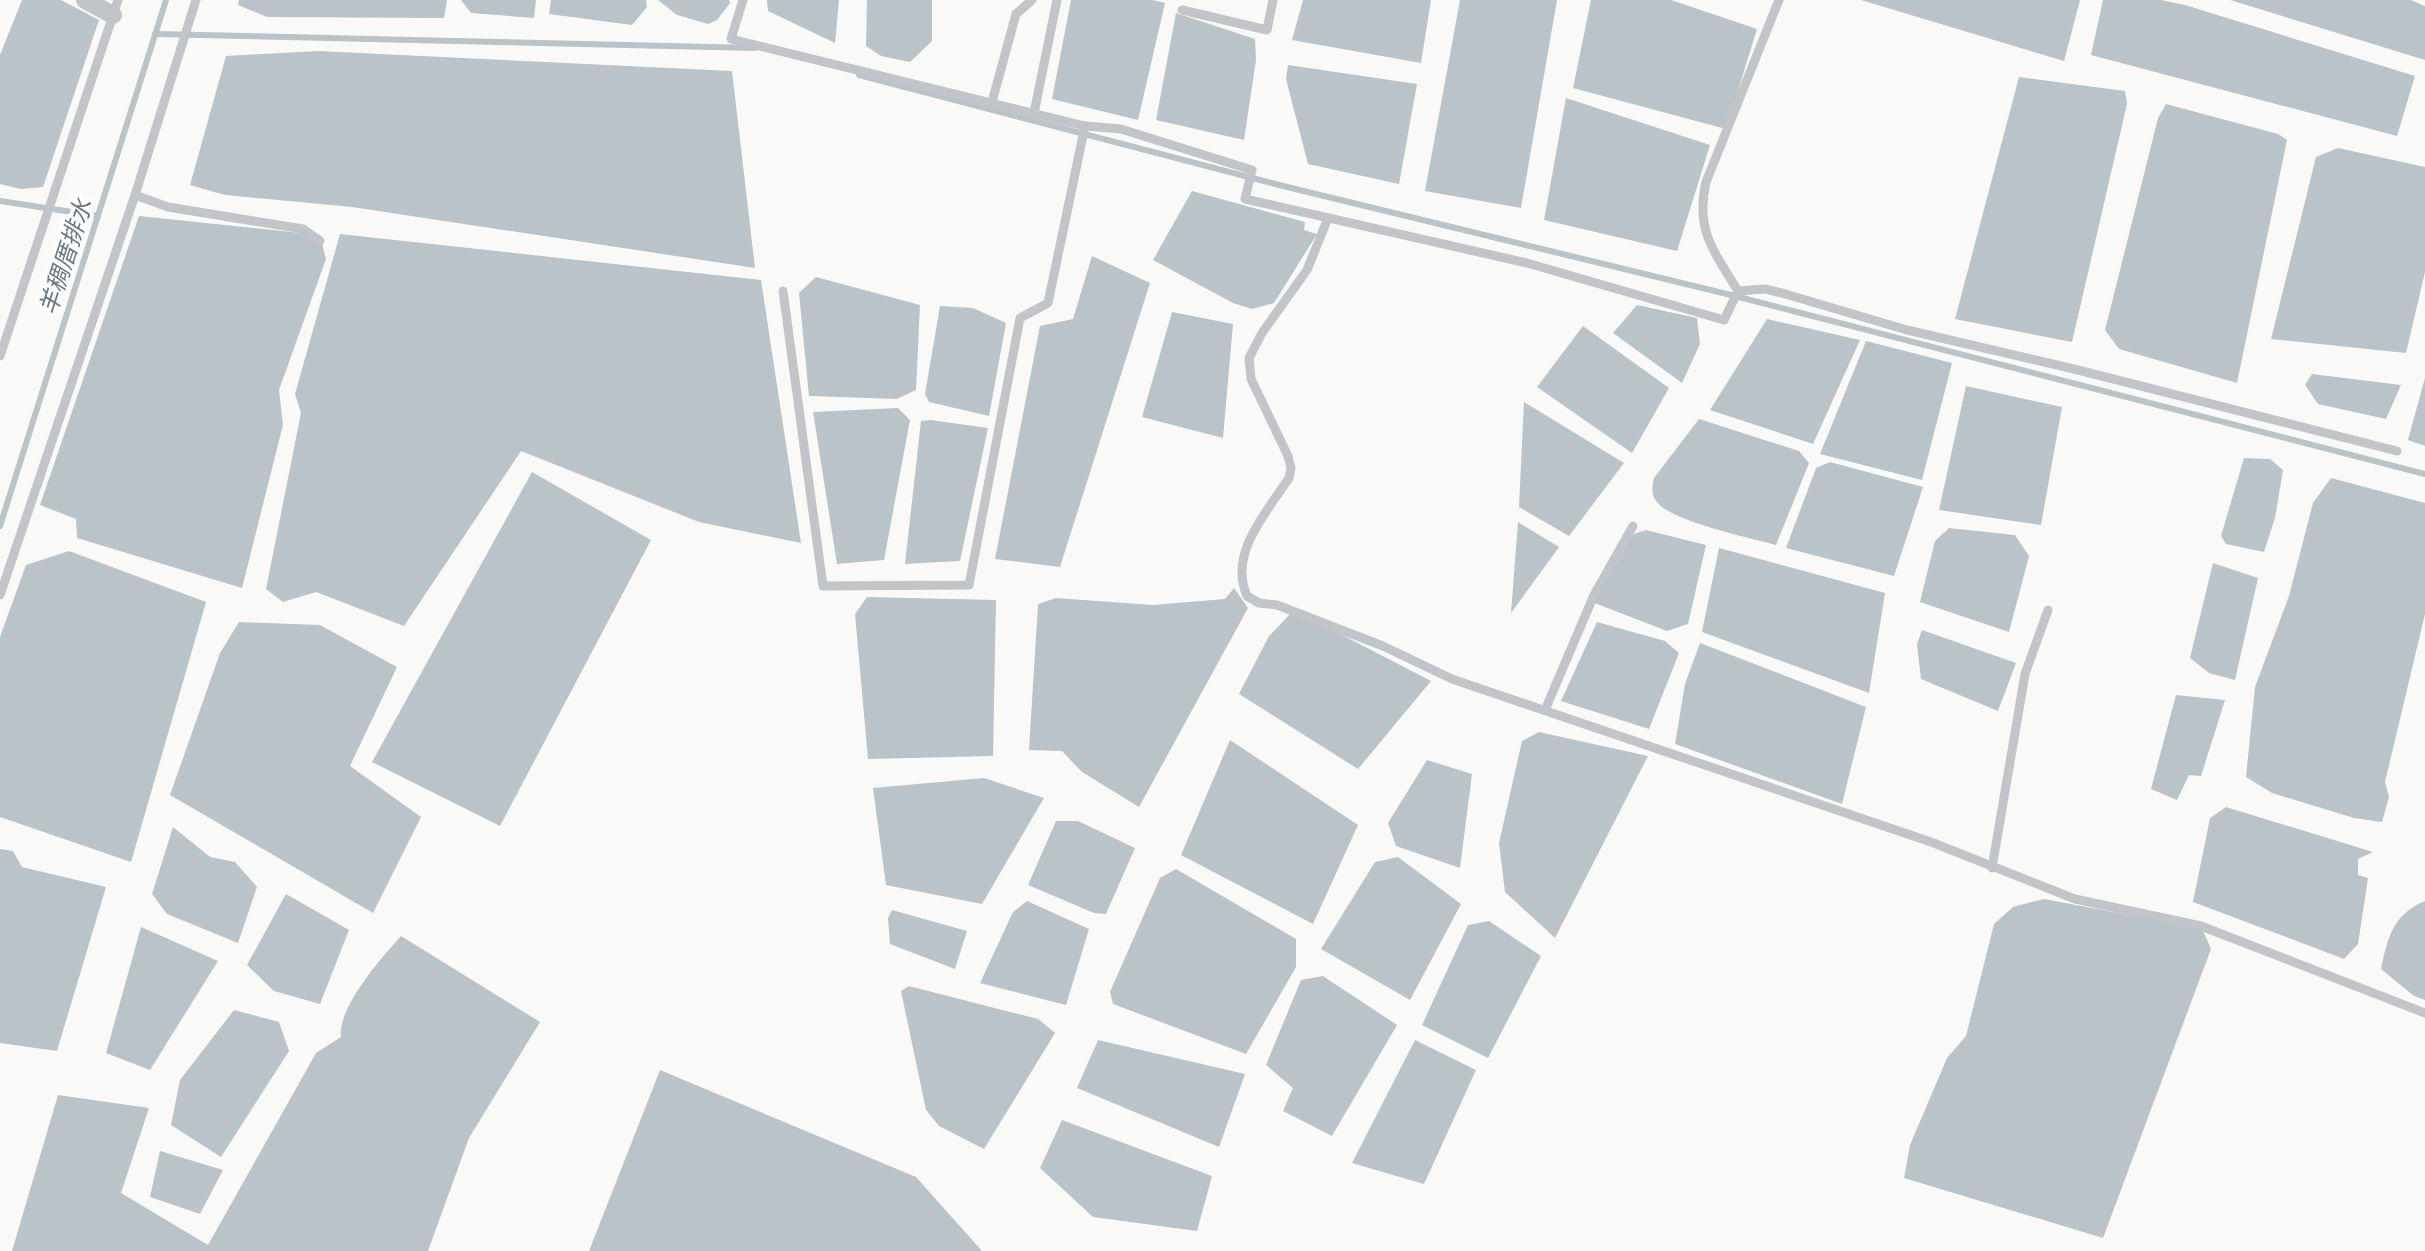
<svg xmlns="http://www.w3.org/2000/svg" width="2425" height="1251" viewBox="0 0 2425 1251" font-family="'PT Sans Narrow','Noto Sans TC',sans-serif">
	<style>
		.water { fill: #bac3c8 }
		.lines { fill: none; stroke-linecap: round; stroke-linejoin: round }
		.stream { stroke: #bac3c8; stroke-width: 6 }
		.lane { stroke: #c1c5c9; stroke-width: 9 }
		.street { stroke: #c1c5c9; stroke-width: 18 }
		.labels { text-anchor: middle; stroke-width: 8; stroke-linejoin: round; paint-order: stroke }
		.water-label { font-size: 24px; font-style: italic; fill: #677881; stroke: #fff }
	</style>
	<rect width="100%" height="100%" fill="#f9faf8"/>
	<!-- water -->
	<g class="water">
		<polygon points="22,0 61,0 99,20 43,187 21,189 0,184 0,55"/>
		<polygon points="239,0 447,0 444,18 267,17 238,5"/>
		<polygon points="461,0 536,0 534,18 471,13"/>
		<polygon points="551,0 646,0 647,7 632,25 549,14"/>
		<polygon points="658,0 729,0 730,3 717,20 708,24 677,15"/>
		<polygon points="767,0 839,0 835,43 768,11"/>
		<polygon points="867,0 932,0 932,41 910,62 881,56 866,46"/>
		<polygon points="1071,0 1153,0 1165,3 1138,120 1052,99"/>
		<polygon points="1303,0 1431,0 1421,63 1292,40"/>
		<polygon points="1460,0 1557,0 1521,208 1425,191"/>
		<polygon points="1591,0 1671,0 1757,29 1726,129 1573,88"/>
		<polygon points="1861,0 2080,0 2064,61"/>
		<polygon points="2103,0 2161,0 2185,5 2415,76 2397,136 2091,55"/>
		<polygon points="2230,0 2411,0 2425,6 2425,60"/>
		<polygon points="1176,13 1255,39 1256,60 1244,140 1156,120"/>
		<polygon points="318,51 732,71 755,268 352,207 225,195 190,185 226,56"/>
		<polygon points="1288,65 1417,84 1399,184 1308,164 1286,79"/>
		<polygon points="2019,77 2125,91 2127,104 2072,342 1955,319"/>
		<polygon points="1566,98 1710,145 1677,251 1544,220"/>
		<polygon points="2166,104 2278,134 2287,140 2237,383 2119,349 2105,330 2158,118"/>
		<polygon points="2338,148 2425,167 2425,272 2406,353 2271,339 2316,157"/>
		<polygon points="1192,191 1305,222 1304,230 1317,234 1274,303 1252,309 1233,303 1153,260"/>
		<polygon points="139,216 320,235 326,259 279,390 283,425 242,588 77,538 76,519 40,505"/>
		<polygon points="340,234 761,280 801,543 699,522 521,451 404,626 316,592 283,602 266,589 301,413 295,394"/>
		<polygon points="1092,256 1150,283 1060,567 995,559 1040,326 1073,319"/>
		<polygon points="816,277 920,305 916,390 897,399 809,396 799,293"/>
		<polygon points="1637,305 1697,318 1700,344 1682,383 1613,333"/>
		<polygon points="940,306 973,308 1006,323 989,416 929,402 925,394"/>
		<polygon points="1172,312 1233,324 1223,438 1142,417"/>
		<polygon points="1767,319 1860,340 1813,444 1710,410"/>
		<polygon points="1583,326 1669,388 1632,453 1537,387"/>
		<polygon points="1866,341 1952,363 1922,480 1820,454"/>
		<polygon points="2312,374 2401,385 2386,419 2318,404 2305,385"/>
		<polygon points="2425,378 2425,446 2408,440"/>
		<polygon points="1966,386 2062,407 2041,525 1939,510"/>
		<polygon points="1524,402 1624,463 1569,536 1519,507"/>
		<polygon points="898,408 910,420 884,560 837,564 813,412"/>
		<path d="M1699,419L1799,451L1809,463L1776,545C1751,538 1670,521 1657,502C1651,495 1652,487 1654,478Z"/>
		<polygon points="930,420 988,428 960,561 905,564 921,421"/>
		<polygon points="2244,458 2270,459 2283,470 2275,518 2264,552 2226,544 2221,536"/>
		<polygon points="1830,462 1923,487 1894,576 1786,548 1816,468"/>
		<polygon points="532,472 651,540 500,826 372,762"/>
		<polygon points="2331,478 2425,503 2425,614 2385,782 2389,797 2382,822 2354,818 2272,793 2246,777 2255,687 2289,596 2313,503"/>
		<polygon points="1518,522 1559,547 1511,613"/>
		<polygon points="1949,528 2015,535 2029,556 2009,632 1920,602 1935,541"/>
		<polygon points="1646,530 1706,545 1688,624 1667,631 1592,602 1624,537"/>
		<polygon points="1719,548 1885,593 1869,693 1702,632"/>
		<polygon points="69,551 206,602 131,862 0,817 0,637 26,565"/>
		<polygon points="2213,563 2258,578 2235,680 2209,673 2190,658"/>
		<polygon points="1234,588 1248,608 1139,807 1082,772 1062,751 1029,750 1038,604 1056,598 1153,605 1225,599"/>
		<polygon points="867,597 996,600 993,756 868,759 855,614"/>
		<polygon points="1294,610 1431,681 1358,769 1239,694 1269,636"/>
		<polygon points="239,622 320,625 397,667 350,766 421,817 373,913 170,795 220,653"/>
		<polygon points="1597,622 1665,641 1679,653 1649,729 1561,701"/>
		<polygon points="1922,630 2016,663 1998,711 1921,679 1917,644"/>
		<polygon points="1700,643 1866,707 1842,804 1675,744 1685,684"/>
		<polygon points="2176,695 2225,700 2201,776 2189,775 2177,800 2151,789"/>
		<polygon points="1539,732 1648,756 1555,938 1505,892 1499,843 1522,741"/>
		<polygon points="1230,740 1358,825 1313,924 1181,855"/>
		<polygon points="1427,760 1472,774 1460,868 1396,846 1388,823"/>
		<polygon points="984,778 1044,798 982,904 886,885 873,788"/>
		<polygon points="2226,807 2373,852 2358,859 2358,875 2368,878 2358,944 2344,959 2193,902 2210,818"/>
		<polygon points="1056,821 1078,821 1135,848 1106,914 1094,913 1028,885"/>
		<polygon points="173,827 210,857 235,862 257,887 238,943 167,914 152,894"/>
		<polygon points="0,849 13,851 22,867 106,887 57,1051 0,1043"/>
		<polygon points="1398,857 1461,904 1410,1000 1321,949 1375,862"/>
		<polygon points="1176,869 1296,939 1296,967 1246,1054 1113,1004 1110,992 1160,878"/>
		<polygon points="286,894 349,930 320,1004 274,991 247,965"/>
		<polygon points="2044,899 2167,922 2201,926 2211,949 2103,1238 1904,1178 1910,1145 1947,1058 1966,1036 1994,924 2013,907"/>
		<polygon points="1027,901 1089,929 1066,1005 980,983 1013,912"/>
		<path d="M2425,901V1000L2414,996L2381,969C2387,939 2393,914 2425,901Z"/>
		<polygon points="892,910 967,931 955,969 890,944 888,918"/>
		<polygon points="1489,921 1541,956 1488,1058 1422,1025 1468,925"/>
		<polygon points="141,927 218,961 150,1070 106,1053"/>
		<path d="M401,936L540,1022L469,1138L428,1251H12L58,1095L149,1108L121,1193L208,1245L316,1053L341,1037C337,1008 382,957 401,936Z"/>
		<polygon points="1323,976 1397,1025 1332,1136 1283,1111 1293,1088 1266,1065 1301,980"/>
		<polygon points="909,986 1038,1019 1055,1033 984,1149 939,1126 926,1110 901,991"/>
		<polygon points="234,1010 279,1022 289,1051 221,1157 171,1125 180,1080"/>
		<polygon points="1098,1040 1245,1074 1219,1147 1077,1088"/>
		<polygon points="1415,1040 1476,1070 1424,1184 1352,1163"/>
		<polygon points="660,1070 916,1177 982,1251 589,1251"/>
		<polygon points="1062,1120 1212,1176 1197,1231 1093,1217 1040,1168"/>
		<polygon points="160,1151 223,1170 200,1214 150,1197"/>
	</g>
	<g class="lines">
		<!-- stream -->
		<g class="stream">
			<polyline points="155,34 755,48"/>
			<polyline points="859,75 1279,185 1731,295 2425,474"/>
			<polyline points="0,201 98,216"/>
			<polyline points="0,526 166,0"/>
		</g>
		<!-- lane -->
		<g class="lane">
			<polyline points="743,0 731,39 1085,126 1121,129 1252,170 1245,199 1527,263 1724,320 1738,291"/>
			<path d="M1779,0L1706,182C1695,231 1714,251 1738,291L1765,289L1782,293L1907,330L2078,370L2397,451"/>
			<polyline points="1182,10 1267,30 1273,0"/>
			<polyline points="992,102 1016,14 1032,0"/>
			<polyline points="1034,113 1057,0"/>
			<polyline points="135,195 168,207 303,229 320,241"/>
			<path d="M1328,218L1307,270L1262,333L1249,358L1251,379L1288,456L1291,468L1289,478C1267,512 1228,553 1247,596L1259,603L1277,605L1383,646L1452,679L1931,842L2075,899L2201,926L2425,1013"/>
			<polyline points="783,291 823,586 969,585 1020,318 1048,303 1085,126"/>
			<polyline points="0,356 118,0"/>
			<polyline points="0,595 135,195 196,0"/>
			<polyline points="1545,710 1594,595 1633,526"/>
			<polyline points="1992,868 2025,674 2048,610"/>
		</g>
		<!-- street -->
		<polyline class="street" points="85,0 113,15"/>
	</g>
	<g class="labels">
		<!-- water labels -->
		<g class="water-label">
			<text transform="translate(66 257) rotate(-72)" y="8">羊稠厝排水</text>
		</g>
	</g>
</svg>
